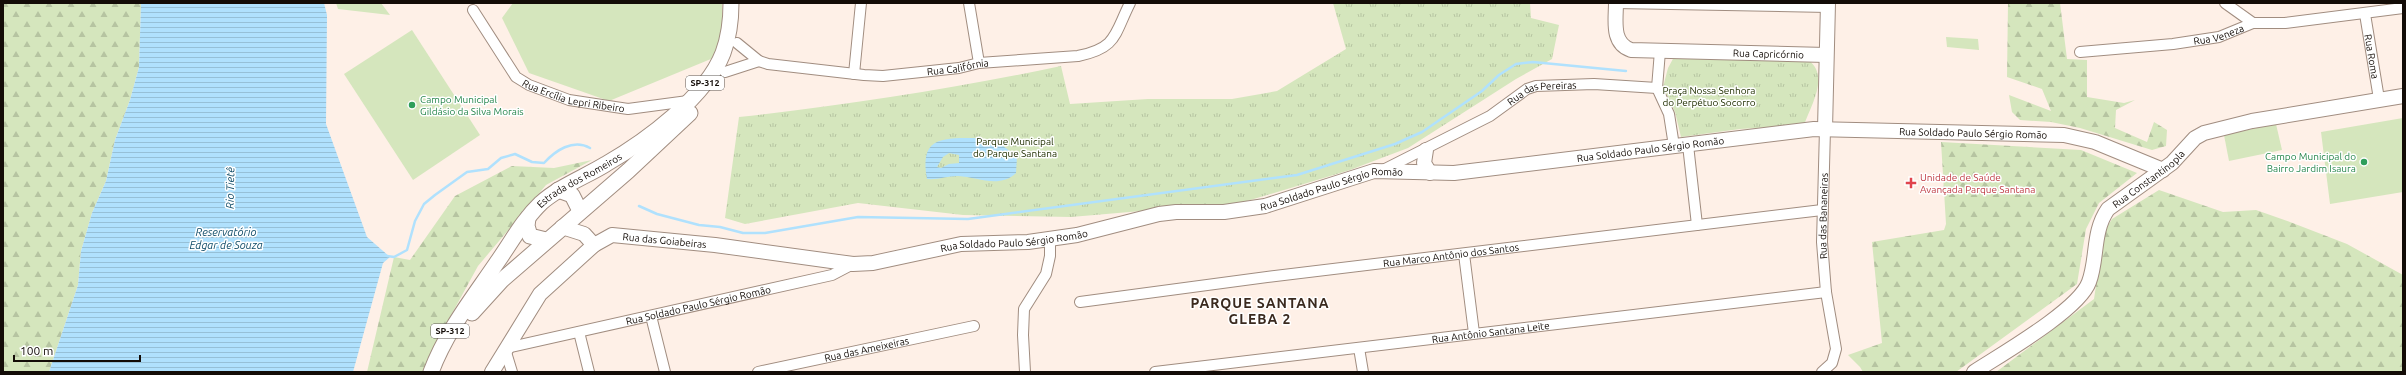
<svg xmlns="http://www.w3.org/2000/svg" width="2406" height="375" viewBox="0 0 2406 375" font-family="Ubuntu,sans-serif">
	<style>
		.green { fill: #d5e6bd }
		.forest { fill: url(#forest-firs) }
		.park { fill: url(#park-tufts) }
		.water { fill: url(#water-rules); fill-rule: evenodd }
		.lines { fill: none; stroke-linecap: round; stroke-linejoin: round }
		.stream { stroke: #b0e1fd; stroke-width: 2.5 }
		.street-casing { stroke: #a18d80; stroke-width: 12 }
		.secondary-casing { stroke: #a18d80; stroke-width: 16 }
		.primary-casing { stroke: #a18d80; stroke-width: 17 }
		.street { stroke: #fff; stroke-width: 10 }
		.secondary { stroke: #fff; stroke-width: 14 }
		.primary { stroke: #fff; stroke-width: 15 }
		.leisure-dot { fill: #2e9e5b; stroke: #fff; stroke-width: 1.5 }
		.health-dot { fill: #e0444e; stroke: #fff; stroke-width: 1.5 }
		.labels { text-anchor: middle; stroke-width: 3; stroke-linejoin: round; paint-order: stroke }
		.shield { fill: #fff; stroke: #5a5551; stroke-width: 1 }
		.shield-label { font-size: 9px; font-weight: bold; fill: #130c07 }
		.street-label { font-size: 10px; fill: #130c07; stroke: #fff }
		.park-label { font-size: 10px; fill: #202f00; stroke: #fff }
		.leisure-label { font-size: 10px; fill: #27864d; stroke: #fff; text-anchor: start }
		.health-label { font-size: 10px; fill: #be3a42; stroke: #fff; text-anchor: start }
		.water-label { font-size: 11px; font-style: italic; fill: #114d69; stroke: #fff }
		.district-label { font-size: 14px; font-weight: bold; letter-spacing: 1px; fill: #3a2a1f; stroke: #fff }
	</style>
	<defs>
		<pattern id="forest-firs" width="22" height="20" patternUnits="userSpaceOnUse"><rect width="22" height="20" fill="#d5e6bd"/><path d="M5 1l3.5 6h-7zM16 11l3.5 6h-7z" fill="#b6c4a1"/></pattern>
		<pattern id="park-tufts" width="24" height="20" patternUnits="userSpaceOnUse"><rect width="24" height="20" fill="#d5e6bd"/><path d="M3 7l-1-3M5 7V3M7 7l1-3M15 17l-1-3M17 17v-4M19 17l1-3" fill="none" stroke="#b6c4a1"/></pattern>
		<pattern id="water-rules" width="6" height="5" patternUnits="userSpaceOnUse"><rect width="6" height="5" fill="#b0e1fd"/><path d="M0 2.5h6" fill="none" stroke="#96c0d7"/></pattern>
	</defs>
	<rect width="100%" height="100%" fill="#fef0e7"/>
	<!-- green -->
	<g class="green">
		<polygon points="336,3 381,3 390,15 338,9"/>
		<polygon points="513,3 722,3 723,54 609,101 529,73 502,18"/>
		<polygon points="412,30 480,135 413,180 344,74"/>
		<polygon points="1946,37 1978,39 1979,50 1947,47"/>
		<polygon points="2403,118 2403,192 2330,204 2321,132"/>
		<polygon points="2276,124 2282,150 2229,161 2224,135"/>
	</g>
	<!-- forest -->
	<g class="forest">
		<polygon points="3,3 141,3 139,67 130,100 115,140 106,181 92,213 81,251 78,285 49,372 3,372"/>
		<polygon points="2008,3 2060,3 2067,59 2087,60 2087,97 2124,103 2135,100 2116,110 2115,128 2147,142 2154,122 2167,130 2166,146 2152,150 2080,128 2051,122 2020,120 2012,112 2009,95 2051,111 2042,89 2007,77"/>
		<polygon points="1941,142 2081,150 2137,173 2099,203 2086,229 2077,284 1956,372 1863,372 1860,367 1848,355 1882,343 1872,242 1944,230 1946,224"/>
		<polygon points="592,160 546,185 478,266 432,350 426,372 367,372 394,257 410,260 455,196 512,166 554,168"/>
		<polygon points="2159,190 2223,212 2256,210 2290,222 2347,244 2403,275 2403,372 1996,372 2094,299 2104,232 2112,219"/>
	</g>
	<!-- park -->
	<g class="park">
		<path d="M1333,3H1530L1531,18L1559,25L1552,59L1516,79L1408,148L1350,170L1224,208L1153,210L1071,217L963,215L858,203L745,224L725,218L739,117C847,105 954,89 1061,66L1070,104L1148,99H1232L1277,91L1346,49Z"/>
		<path d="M1674,57L1808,60C1830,75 1811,105 1804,125L1740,129L1681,137L1675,112L1663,87L1668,68Z"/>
	</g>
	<!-- water -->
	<g class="water">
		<polygon points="141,3 324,3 327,15 326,124 367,237 390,257 383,263 353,372 49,372 78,285 81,251 92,213 106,181 115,140 130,100 139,67"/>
		<path d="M973,138C992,139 1003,144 1017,157L1016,173C999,189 978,177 958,176C947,176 938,180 927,179C920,139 938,138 973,138ZM949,153L959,155V163L949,164L941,168L937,167L943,157Z"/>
	</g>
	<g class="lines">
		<!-- stream -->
		<g class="stream">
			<polyline points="639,206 657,214 699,225 720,227 743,233 765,233 858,217 968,219 1297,175 1395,144 1422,132 1482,91 1499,75 1516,64 1533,62 1626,71"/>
			<path d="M387,256L394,257L407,250L415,221L424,204L435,195L467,172L488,169L501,158L515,154L532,162L544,163C555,151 573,138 590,148"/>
		</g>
		<!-- street casing -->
		<g class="street-casing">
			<g id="street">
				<polyline points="969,3 979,63"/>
				<polyline points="1616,3 1828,7"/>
				<polyline points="2225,3 2253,23"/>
				<path id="s1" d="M473,10L516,77L529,85L569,100L628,109L688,101"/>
				<path id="s2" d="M2365,14L2379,99"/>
				<path id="s3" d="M737,43L759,61L768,64L864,75L883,76L959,68L979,63L1078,56C1117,48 1114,35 1130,3"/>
				<polyline points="1660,51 1657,88 1669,114 1674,146"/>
				<path id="s4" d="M2080,52L2173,44L2219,37L2253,23H2285L2403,8"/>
				<polyline points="725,72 759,61"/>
				<polyline points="854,74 861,3"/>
				<polyline points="1688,145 1697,225"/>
				<path id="s5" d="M1383,170L1490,116L1527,89L1536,86L1594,84L1657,88"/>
				<polyline points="1464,254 1474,333"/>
				<path id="s6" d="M1080,302L1267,277L1822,210"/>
				<polyline points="651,316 665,372"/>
				<polyline points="579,332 589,372"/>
				<path id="s7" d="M506,348L832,275L853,264"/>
				<polyline points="1359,348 1363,372"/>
				<polyline points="505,349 512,372"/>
				<path id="s8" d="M758,372L974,326"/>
				<polyline points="1025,372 1023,335 1024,309 1046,274 1050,256 1050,239"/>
				<path id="s9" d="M1155,372L1826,292"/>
				<path id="s10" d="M1822,372L1832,363L1836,349L1826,292L1822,242L1825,129"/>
			</g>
		</g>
		<!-- secondary casing -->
		<g class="secondary-casing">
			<g id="secondary">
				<path id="s11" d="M1616,3C1616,20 1611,43 1631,50L1826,55"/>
				<polyline points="1825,129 1828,3"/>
				<polyline points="1426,150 1424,163 1430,173"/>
				<polyline points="562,227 584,234 594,245"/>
				<path id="s12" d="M492,372L540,294L594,245L612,235L715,245L853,264L873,263L961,244L1028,242L1077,235L1159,214L1176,212H1224L1265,206L1374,171L1454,173L1814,129L2064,135L2095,142L2163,170"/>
				<path id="s13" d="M1974,372C2000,355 2079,310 2089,282C2098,258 2092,232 2108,209L2172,163L2195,138L2204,133L2252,121L2403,96"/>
			</g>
		</g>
		<!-- primary casing -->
		<g class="primary-casing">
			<g id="primary">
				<polyline points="558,190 572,195 580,211"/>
				<polyline points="528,218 527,226 530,236 546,240"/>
				<polyline points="472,313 502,280 628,171 690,113"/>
				<path id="s14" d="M431,372C447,330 473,298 498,261C512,241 523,220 541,203C560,186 585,177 606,164C646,141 706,97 723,53C729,37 731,20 731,3"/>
			</g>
		</g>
		<!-- street -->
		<use href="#street" class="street"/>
		<!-- secondary -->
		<use href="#secondary" class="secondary"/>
		<!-- primary -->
		<use href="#primary" class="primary"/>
	</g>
	<!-- markers -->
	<g class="leisure-dot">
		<circle cx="412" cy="105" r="4"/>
		<circle cx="2364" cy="162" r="4"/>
	</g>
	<path class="health-dot" d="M1909 177h4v4h4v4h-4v4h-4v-4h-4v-4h4z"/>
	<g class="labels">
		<!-- shield labels -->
		<g class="shield">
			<rect x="686" y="76" width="38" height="14" rx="3"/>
			<rect x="431" y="324" width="38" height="14" rx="3"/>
		</g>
		<g class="shield-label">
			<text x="705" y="86">SP-312</text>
			<text x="450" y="334">SP-312</text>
		</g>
		<!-- street labels -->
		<g class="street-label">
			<text dy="4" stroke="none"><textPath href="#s4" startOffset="140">Rua Veneza</textPath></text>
			<text dy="4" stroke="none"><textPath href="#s11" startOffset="191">Rua Capricórnio</textPath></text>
			<text dy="4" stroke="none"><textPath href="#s2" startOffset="43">Rua Roma</textPath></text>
			<text dy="4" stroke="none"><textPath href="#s3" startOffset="229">Rua Califórnia</textPath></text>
			<text dy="4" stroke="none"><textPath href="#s1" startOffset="141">Rua Ercília Lepri Ribeiro</textPath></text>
			<text dy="4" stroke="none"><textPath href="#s5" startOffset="179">Rua das Pereiras</textPath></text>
			<text dy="4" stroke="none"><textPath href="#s12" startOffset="1562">Rua Soldado Paulo Sérgio Romão</textPath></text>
			<text dy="4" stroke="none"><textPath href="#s12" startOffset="1238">Rua Soldado Paulo Sérgio Romão</textPath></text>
			<text dy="4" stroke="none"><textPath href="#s13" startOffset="274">Rua Constantinopla</textPath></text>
			<text dy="4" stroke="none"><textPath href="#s14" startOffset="247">Estrada dos Romeiros</textPath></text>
			<text dy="4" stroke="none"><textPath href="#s12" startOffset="915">Rua Soldado Paulo Sérgio Romão</textPath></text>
			<text dy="4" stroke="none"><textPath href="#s10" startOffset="162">Rua das Bananeiras</textPath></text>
			<text dy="4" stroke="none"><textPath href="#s12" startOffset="238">Rua das Goiabeiras</textPath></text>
			<text dy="4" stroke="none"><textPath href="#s12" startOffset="591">Rua Soldado Paulo Sérgio Romão</textPath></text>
			<text dy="4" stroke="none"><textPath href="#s6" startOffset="374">Rua Marco Antônio dos Santos</textPath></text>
			<text dy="4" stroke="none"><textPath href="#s7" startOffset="197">Rua Soldado Paulo Sérgio Romão</textPath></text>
			<text dy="4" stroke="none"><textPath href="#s9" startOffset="338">Rua Antônio Santana Leite</textPath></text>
			<text dy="4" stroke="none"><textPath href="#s8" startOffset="111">Rua das Ameixeiras</textPath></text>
		</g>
		<!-- park labels -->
		<g class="park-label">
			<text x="1709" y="94">Praça Nossa Senhora<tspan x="1709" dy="12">do Perpétuo Socorro</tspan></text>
			<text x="1015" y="145">Parque Municipal<tspan x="1015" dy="12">do Parque Santana</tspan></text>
		</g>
		<!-- leisure labels -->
		<g class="leisure-label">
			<text x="420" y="103">Campo Municipal<tspan x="420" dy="12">Gildásio da Silva Morais</tspan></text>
			<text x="2356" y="160" text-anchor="end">Campo Municipal do<tspan x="2356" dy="12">Bairro Jardim Isaura</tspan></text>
		</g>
		<!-- health labels -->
		<g class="health-label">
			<text x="1920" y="181">Unidade de Saúde<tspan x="1920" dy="12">Avançada Parque Santana</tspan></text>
		</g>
		<!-- water labels -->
		<g class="water-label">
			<text transform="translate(230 188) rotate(-89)" y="4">Rio Tietê</text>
			<text x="226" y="236">Reservatório<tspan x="226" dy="13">Edgar de Souza</tspan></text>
		</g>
		<!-- district labels -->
		<g class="district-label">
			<text x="1260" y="308">PARQUE SANTANA<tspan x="1260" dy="16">GLEBA 2</tspan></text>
		</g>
	</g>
	<!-- border -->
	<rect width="2406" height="375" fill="none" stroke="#130c07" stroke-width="8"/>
	<!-- scale -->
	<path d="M14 355v6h126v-6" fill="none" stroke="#130c07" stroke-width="2"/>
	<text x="20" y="355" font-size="12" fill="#130c07" stroke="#ffffff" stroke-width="3" paint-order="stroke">100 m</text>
</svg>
